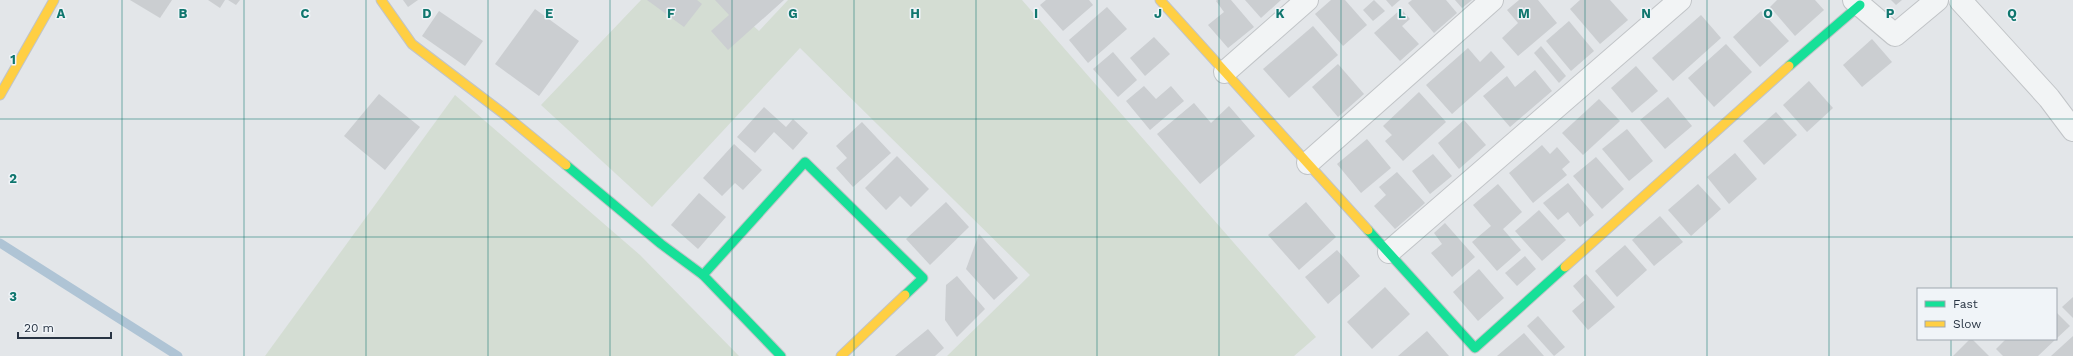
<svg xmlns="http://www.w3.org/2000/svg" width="2073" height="356" viewBox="0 0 2073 356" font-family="'Work Sans',sans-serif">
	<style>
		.green { fill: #d4ddd3 }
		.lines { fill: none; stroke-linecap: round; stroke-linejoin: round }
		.stream { stroke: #afc4d5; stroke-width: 9 }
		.building { fill: #cbced1 }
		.street-casing { stroke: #c1c4c7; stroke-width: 24 }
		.fast-casing { stroke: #c1c4c7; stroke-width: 11 }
		.slow-casing { stroke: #c1c4c7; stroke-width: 11 }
		.street { stroke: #f2f4f5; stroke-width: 22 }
		.fast { stroke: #16e098; stroke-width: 9 }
		.slow { stroke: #ffcf43; stroke-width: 9 }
		.grid { fill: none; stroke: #0f766e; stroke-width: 1; stroke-opacity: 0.55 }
		.grid-label { font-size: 13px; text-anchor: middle; font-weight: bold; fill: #0f766e; stroke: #f0f4f8; stroke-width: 3; stroke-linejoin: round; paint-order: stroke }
	</style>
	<rect width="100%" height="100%" fill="#e3e6e9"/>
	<!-- green -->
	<g class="green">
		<polygon points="641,0 725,0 759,31 788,0 1022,0 1316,337 1294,356 947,356 1030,275 800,48 652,207 541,105"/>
		<polygon points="455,95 640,255 739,356 265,356"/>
	</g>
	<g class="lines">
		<!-- stream -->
		<polyline class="stream" points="0,243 178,356"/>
	</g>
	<!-- building -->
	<g class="building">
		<polygon points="130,0 172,0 160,18"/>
		<polygon points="208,0 225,0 220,8"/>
		<polygon points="228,0 240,0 236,5"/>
		<polygon points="403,0 418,0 408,7"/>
		<polygon points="647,0 697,0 702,4 684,27"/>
		<polygon points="715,0 784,0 728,50 711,31 729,15"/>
		<polygon points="1046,0 1089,0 1093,5 1063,31 1040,5"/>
		<polygon points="1217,0 1231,0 1254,27 1228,48 1208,25 1224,12 1216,1"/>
		<polygon points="1245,0 1281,0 1261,18"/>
		<polygon points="1331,0 1345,0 1367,25 1343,46 1315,14"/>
		<polygon points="1374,0 1385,11 1373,21 1363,10"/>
		<polygon points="1386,0 1400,0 1392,7"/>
		<polygon points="1412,0 1446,0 1457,13 1434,33 1408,3"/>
		<polygon points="1455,0 1472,0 1462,8"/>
		<polygon points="1519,0 1538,0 1557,23 1518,56 1502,38 1518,23 1507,10"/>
		<polygon points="1580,0 1610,0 1628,20 1600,44 1570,9"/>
		<polygon points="1777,0 1815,0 1824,10 1795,36 1770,7"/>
		<polygon points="1891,0 1902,0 1896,5"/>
		<polygon points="1107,7 1127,29 1088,63 1069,40"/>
		<polygon points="535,9 579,41 539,96 495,64"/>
		<polygon points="1401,9 1410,19 1402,26 1419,44 1400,61 1374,33"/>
		<polygon points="439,11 483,41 465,66 422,36"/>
		<polygon points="1761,11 1789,41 1760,67 1733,37"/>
		<polygon points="1701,15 1721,38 1673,81 1652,58"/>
		<polygon points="1569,21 1594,51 1571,71 1546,41"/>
		<polygon points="1313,26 1338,55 1289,98 1263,69"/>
		<polygon points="1154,37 1170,54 1145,76 1130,58"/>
		<polygon points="1872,39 1892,62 1862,87 1843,65"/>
		<polygon points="1726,44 1752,72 1714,107 1688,78"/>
		<polygon points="1541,46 1566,76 1559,83 1534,53"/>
		<polygon points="1468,48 1480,62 1491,51 1505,67 1452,114 1426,85"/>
		<polygon points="1113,52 1137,80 1118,97 1093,69"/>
		<polygon points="1338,64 1364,94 1338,117 1312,87"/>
		<polygon points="1636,66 1658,91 1632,113 1611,88"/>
		<polygon points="1535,70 1552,91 1510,127 1483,96 1507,76 1515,87"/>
		<polygon points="1809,81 1833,108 1807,132 1783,105"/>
		<polygon points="1144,86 1156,99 1171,86 1184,101 1150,130 1126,101"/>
		<polygon points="1419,92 1446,122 1403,161 1385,141 1392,135 1383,126"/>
		<polygon points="379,94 420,127 385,170 344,136"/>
		<polygon points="1668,97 1692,126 1665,149 1640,120"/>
		<polygon points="1599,99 1620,121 1583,155 1562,133"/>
		<polygon points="1194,103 1211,123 1229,106 1255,136 1200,184 1157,134"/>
		<polygon points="764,107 786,127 793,119 808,133 793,150 774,132 755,153 737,137"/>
		<polygon points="1776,112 1797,135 1764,165 1743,141"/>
		<polygon points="1464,120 1486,145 1459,169 1438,143"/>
		<polygon points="862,122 891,153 853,187 836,168 847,158 836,146"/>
		<polygon points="1627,129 1653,161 1629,181 1602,149"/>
		<polygon points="1367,139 1391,168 1361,193 1337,164"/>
		<polygon points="734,144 762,170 743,190 735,183 722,196 703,178"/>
		<polygon points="1542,145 1550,154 1557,147 1570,162 1562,169 1567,175 1533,203 1509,173"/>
		<polygon points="1735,153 1757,179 1729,204 1707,177"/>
		<polygon points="1433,154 1452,176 1430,194 1412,171"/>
		<polygon points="897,156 929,189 911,207 900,196 886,210 865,188"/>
		<polygon points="1596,157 1624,189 1602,209 1573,176"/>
		<polygon points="1397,172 1425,203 1395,229 1374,206 1386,195 1379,187"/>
		<polygon points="1568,183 1594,215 1580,227 1568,212 1558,220 1543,203"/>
		<polygon points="1498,184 1522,212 1503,229 1521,250 1497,271 1472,242 1491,226 1473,205"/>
		<polygon points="1698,184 1721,209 1691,236 1668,210"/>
		<polygon points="699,193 726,217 698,249 671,225"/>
		<polygon points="946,202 969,227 930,265 906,239"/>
		<polygon points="1306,202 1336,237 1299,270 1268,235"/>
		<polygon points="1539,210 1566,240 1542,261 1515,231"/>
		<polygon points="1660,216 1683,242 1654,266 1632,240"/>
		<polygon points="1445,223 1475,257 1452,277 1431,253 1442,244 1434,233"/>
		<polygon points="979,234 1018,278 994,300 966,269"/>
		<polygon points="1625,245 1647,270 1617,297 1595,271"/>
		<polygon points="1337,250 1360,276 1328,304 1305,277"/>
		<polygon points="1525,256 1536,269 1517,286 1505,273"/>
		<polygon points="1479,269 1504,298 1478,321 1453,292"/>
		<polygon points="1586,274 1615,307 1588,330 1572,311 1585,300 1573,286"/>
		<polygon points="957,276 985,309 957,337 945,320 946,285"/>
		<polygon points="1385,287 1410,314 1372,349 1347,322"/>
		<polygon points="2073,297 2073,318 2062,307"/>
		<polygon points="2056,312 2070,326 2056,339"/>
		<polygon points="1538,316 1565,347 1554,356 1527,326"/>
		<polygon points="928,329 944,348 935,356 895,356"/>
		<polygon points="1427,331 1449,356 1398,356"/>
		<polygon points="1524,333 1544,356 1497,356"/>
		<polygon points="2073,336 2073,356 2051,356"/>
		<polygon points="1970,339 1972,339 1989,356 1953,356"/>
		<polygon points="2006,339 2056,339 2038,356 2003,356 1996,349"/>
	</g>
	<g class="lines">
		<!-- street casing -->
		<g class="street-casing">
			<g id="street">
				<polyline points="1854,0 1895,35 1937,0"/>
				<polyline points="1960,0 2049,98 2073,130"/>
				<polyline points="1225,72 1307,0"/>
				<polyline points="1308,163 1492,0"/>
				<polyline points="1389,252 1680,0"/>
			</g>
		</g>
		<!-- fast casing -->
		<g class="fast-casing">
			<g id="fast">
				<polyline points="1789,66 1860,5"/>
				<polyline points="566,165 661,244 703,275 781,356"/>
				<polyline points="1368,230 1475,348 1565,267"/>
				<polyline points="703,275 805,162 923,278 905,295"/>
			</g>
		</g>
		<!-- slow casing -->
		<g class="slow-casing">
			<g id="slow">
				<polyline points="381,0 412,44 504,114 566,165"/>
				<polyline points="1160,0 1368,230"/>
				<polyline points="0,95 54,0"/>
				<polyline points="1565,267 1789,66"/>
				<polyline points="841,356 905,295"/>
			</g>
		</g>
		<!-- street -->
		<use href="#street" class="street"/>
		<!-- fast -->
		<use href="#fast" class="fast"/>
		<!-- slow -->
		<use href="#slow" class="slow"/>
	</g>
	<!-- grid -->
	<path class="grid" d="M122,0V356M244,0V356M366,0V356M488,0V356M610,0V356M732,0V356M854,0V356M976,0V356M1097,0V356M1219,0V356M1341,0V356M1463,0V356M1585,0V356M1707,0V356M1829,0V356M1951,0V289M0,119H2073M0,237H2073M1951,339V356"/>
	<g class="grid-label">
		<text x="61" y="18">A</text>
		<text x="183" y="18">B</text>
		<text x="305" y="18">C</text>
		<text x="427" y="18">D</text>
		<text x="549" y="18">E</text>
		<text x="671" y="18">F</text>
		<text x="793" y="18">G</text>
		<text x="915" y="18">H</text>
		<text x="1036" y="18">I</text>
		<text x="1158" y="18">J</text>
		<text x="1280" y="18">K</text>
		<text x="1402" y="18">L</text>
		<text x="1524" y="18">M</text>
		<text x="1646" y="18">N</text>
		<text x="1768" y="18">O</text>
		<text x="1890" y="18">P</text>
		<text x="2012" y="18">Q</text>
		<text x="13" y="64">1</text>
		<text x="13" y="183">2</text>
		<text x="13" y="301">3</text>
	</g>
	<!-- legend -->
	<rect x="1917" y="288" width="140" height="52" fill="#f0f4f8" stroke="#a0a7b0"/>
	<rect x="1925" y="301" width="20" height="6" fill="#16e098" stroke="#a0a7b0"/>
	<text x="1953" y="308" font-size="12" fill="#283443">Fast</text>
	<rect x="1925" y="321" width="20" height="6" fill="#ffcf43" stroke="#a0a7b0"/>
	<text x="1953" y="328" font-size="12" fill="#283443">Slow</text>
	<!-- scale -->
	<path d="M18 332v6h93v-6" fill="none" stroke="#283443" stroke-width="2"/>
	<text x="24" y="332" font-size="12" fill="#283443" stroke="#f0f4f8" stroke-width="3" paint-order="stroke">20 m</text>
</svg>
